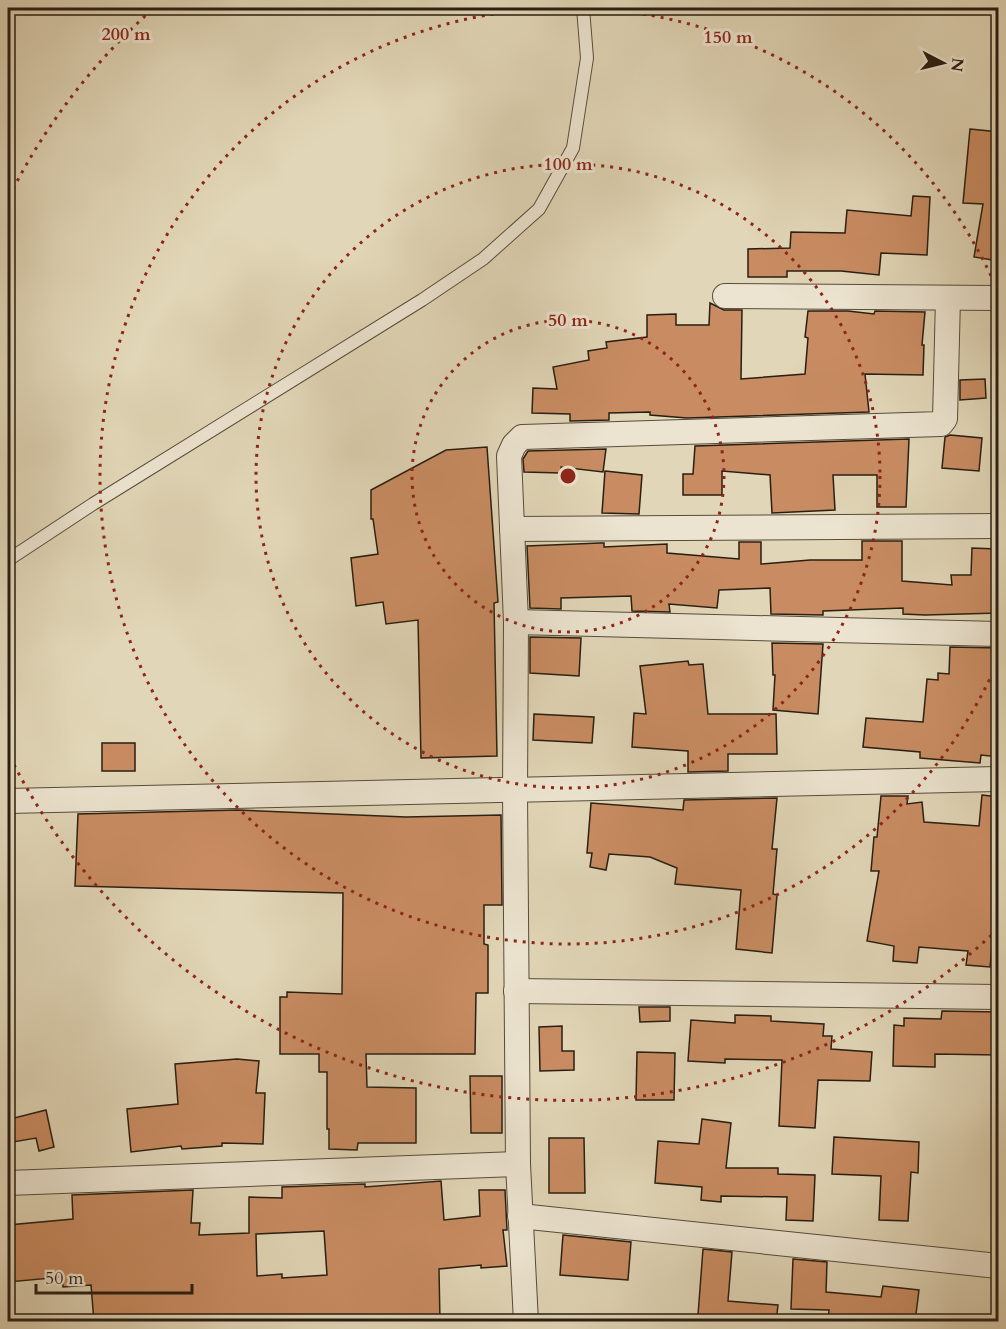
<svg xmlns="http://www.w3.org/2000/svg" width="1006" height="1329" viewBox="0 0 1006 1329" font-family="Cardo,serif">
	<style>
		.building { fill: #c98c62; stroke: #281e12; stroke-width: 1.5; fill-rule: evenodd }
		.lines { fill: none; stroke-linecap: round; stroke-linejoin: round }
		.service-casing { stroke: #564c3b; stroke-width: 14 }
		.minor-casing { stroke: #564c3b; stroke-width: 26 }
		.service { stroke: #ece4d0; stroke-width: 12 }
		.minor { stroke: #ece4d0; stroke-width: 24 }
		.ring { fill: none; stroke: #8f2418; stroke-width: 3; stroke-dasharray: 3 6 }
		.centre { fill: #8f2418; stroke: #ece4d0; stroke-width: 3 }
		.ring-label { font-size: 18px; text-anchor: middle; font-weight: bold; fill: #8f2418; stroke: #ece4d0; stroke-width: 6; stroke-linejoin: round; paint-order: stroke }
	</style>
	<rect width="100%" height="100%" fill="#e1d6b7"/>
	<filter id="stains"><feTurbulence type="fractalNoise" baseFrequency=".00333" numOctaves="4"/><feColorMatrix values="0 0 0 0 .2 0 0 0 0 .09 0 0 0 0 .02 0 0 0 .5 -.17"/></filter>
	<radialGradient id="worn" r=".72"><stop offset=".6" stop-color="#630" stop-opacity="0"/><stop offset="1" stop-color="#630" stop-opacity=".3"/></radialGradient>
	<!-- building -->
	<g class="building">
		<polygon points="970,129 999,132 999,261 974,257 983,204 963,203"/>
		<polygon points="913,196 930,197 927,255 881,253 879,275 841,271 787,271 787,277 748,277 748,249 790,248 791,232 845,233 847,210 911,216"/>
		<polygon points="710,303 724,310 742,310 741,379 805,374 808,338 805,337 808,311 848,311 874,314 875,311 925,312 922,345 924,345 923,375 865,374 869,412 687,418 650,415 650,412 609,413 609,420 570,421 570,414 532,413 533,388 557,389 553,367 589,360 588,351 607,348 606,342 647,337 647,315 676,314 676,325 709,325"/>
		<polygon points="985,379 986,398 960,400 960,380"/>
		<polygon points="950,435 982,438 979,471 942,468 945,437"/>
		<polygon points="909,439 906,507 877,507 877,475 833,475 835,510 772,513 770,475 722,471 722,495 683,495 683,474 693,474 695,446"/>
		<polygon points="487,447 498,602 494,603 497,756 421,758 418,620 386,624 383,602 356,606 351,558 378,554 373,519 371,519 371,490 446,450"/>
		<polygon points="606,449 603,472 561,467 561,473 524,472 523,459 528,451"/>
		<polygon points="605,471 642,475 639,514 602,513"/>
		<polygon points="862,541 902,541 902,581 952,585 951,575 971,575 972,548 997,549 999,613 925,615 903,614 903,608 823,611 823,615 771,614 770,588 719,590 717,608 669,604 670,612 632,611 631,596 561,598 561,609 530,608 527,546 600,543 604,543 604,547 667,544 667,553 739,559 739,542 761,542 761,564 810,560 862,560"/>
		<polygon points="530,637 581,638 579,676 530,673"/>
		<polygon points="772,643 823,644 818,714 773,710 775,675 773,675"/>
		<polygon points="950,647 999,648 997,679 999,679 999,757 981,755 980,763 920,758 920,752 863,747 866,718 923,722 927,679 938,680 938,673 949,674"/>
		<polygon points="688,661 689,665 703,664 708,714 776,714 777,754 728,754 728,771 688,772 688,751 632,747 634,713 646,714 640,666"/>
		<polygon points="534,714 594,717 592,743 533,740"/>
		<rect x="102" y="743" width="33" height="28"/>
		<polygon points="982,795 999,797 999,947 992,946 990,967 966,965 968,951 919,947 917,963 893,961 894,946 867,941 879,871 871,871 874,837 877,837 881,796 908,796 907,804 922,802 924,822 979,826"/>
		<polygon points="777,798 772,849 777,849 773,894 777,895 772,953 736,949 741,890 675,884 677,868 650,857 609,854 606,870 590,867 592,853 587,853 591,803 683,810 684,800"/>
		<polygon points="238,810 406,817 501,815 502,905 484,905 484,944 488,945 488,993 476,993 475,1054 366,1054 367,1087 416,1088 416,1143 358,1143 357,1150 329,1149 329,1129 327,1129 327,1072 319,1072 319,1054 280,1054 280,997 287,997 287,992 342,994 343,893 75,886 78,814"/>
		<polygon points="639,1007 670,1007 670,1021 640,1022"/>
		<polygon points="942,1011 999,1012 999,1055 935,1054 935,1067 893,1066 894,1025 904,1026 904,1018 941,1019"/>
		<polygon points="735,1015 771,1016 771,1021 824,1024 823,1036 832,1036 831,1049 872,1052 870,1081 818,1080 815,1128 779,1126 782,1060 725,1059 725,1063 688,1061 691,1020 735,1023"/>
		<polygon points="562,1026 562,1051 574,1051 574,1070 540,1071 539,1027"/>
		<polygon points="637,1052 675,1053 674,1100 636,1100"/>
		<polygon points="237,1059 259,1061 256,1093 265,1093 263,1144 222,1143 222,1146 182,1149 181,1146 131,1152 127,1109 178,1104 175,1064"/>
		<polygon points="470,1076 502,1076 502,1133 471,1133"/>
		<polygon points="46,1110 54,1147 39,1151 36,1138 13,1142 10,1119"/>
		<polygon points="702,1119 731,1123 726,1168 778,1168 778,1174 815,1175 813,1221 786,1220 787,1197 721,1196 721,1202 701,1200 702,1187 655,1183 658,1141 699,1144"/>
		<polygon points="834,1137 919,1142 918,1173 911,1172 908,1221 879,1220 881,1176 832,1174"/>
		<polygon points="549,1138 584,1138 585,1193 549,1193"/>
		<path d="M441,1181L444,1220L480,1216L479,1190H505L507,1230H503L507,1266L481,1268V1265L439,1269L440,1322H94L91,1285L63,1287L62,1277L8,1282V1225L73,1219L72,1195L193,1190L191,1223H200L199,1235L249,1233V1197L282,1198V1187L365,1184V1187ZM324,1231L327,1275L282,1278V1274L257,1276L256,1234Z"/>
		<polygon points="563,1235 631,1242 628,1280 560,1275"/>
		<polygon points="703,1249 732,1252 728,1301 778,1305 776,1322 731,1322 731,1317 698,1315"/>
		<polygon points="793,1259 827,1262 826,1292 881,1297 883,1286 919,1290 915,1322 828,1322 829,1310 791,1309"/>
	</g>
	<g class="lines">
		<!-- service casing -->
		<g class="service-casing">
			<polyline id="service" points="8,560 93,504 422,300 483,259 539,209 573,148 587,58 583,8"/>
		</g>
		<!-- minor casing -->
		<g class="minor-casing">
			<g id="minor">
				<polyline points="725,296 998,298"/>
				<polyline points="512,529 998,526"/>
				<polyline points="516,622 998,634"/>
				<polyline points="8,801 998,779"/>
				<polyline points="516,991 998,997"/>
				<polyline points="8,1183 518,1164"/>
				<polyline points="520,1216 998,1266"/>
				<polyline points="526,1322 518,1164 515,791 516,622 509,456 514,445 522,437 941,424 945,419 948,298"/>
			</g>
		</g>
		<!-- service -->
		<use href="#service" class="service"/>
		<!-- minor -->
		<use href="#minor" class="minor"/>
	</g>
	<!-- distance rings -->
	<g class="ring">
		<circle cx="568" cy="476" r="156"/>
		<circle cx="568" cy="476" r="312"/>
		<path d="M997 663A468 468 0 1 1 997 289"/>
		<path d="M998 929A625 625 0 0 1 9 755M9 197A625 625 0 0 1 154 8"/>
	</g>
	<circle cx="568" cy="476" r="9" class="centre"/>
	<g class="ring-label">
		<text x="126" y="40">200 m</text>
		<text x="728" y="43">150 m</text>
		<text x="568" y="170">100 m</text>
		<text x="568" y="326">50 m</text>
	</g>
	<!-- margin -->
	<rect width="1006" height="1329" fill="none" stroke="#e1d6b7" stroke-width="30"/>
	<rect x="9" y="9" width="988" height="1311" fill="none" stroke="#281e12" stroke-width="3"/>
	<rect x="15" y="15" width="976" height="1299" fill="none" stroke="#281e12" stroke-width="1.5"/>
	<!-- north arrow -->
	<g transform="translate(943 63) rotate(97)" stroke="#ece4d0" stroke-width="4.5" paint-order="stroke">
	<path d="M0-4.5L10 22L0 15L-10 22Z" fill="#281e12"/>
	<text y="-9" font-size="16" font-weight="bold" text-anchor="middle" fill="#281e12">N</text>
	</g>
	<!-- scale -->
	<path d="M36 1284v9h156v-9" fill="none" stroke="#281e12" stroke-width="3"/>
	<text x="45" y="1284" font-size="18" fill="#281e12" stroke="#ece4d0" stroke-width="4.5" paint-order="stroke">50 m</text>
	<rect width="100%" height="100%" filter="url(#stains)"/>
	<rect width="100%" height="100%" fill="url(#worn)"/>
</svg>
